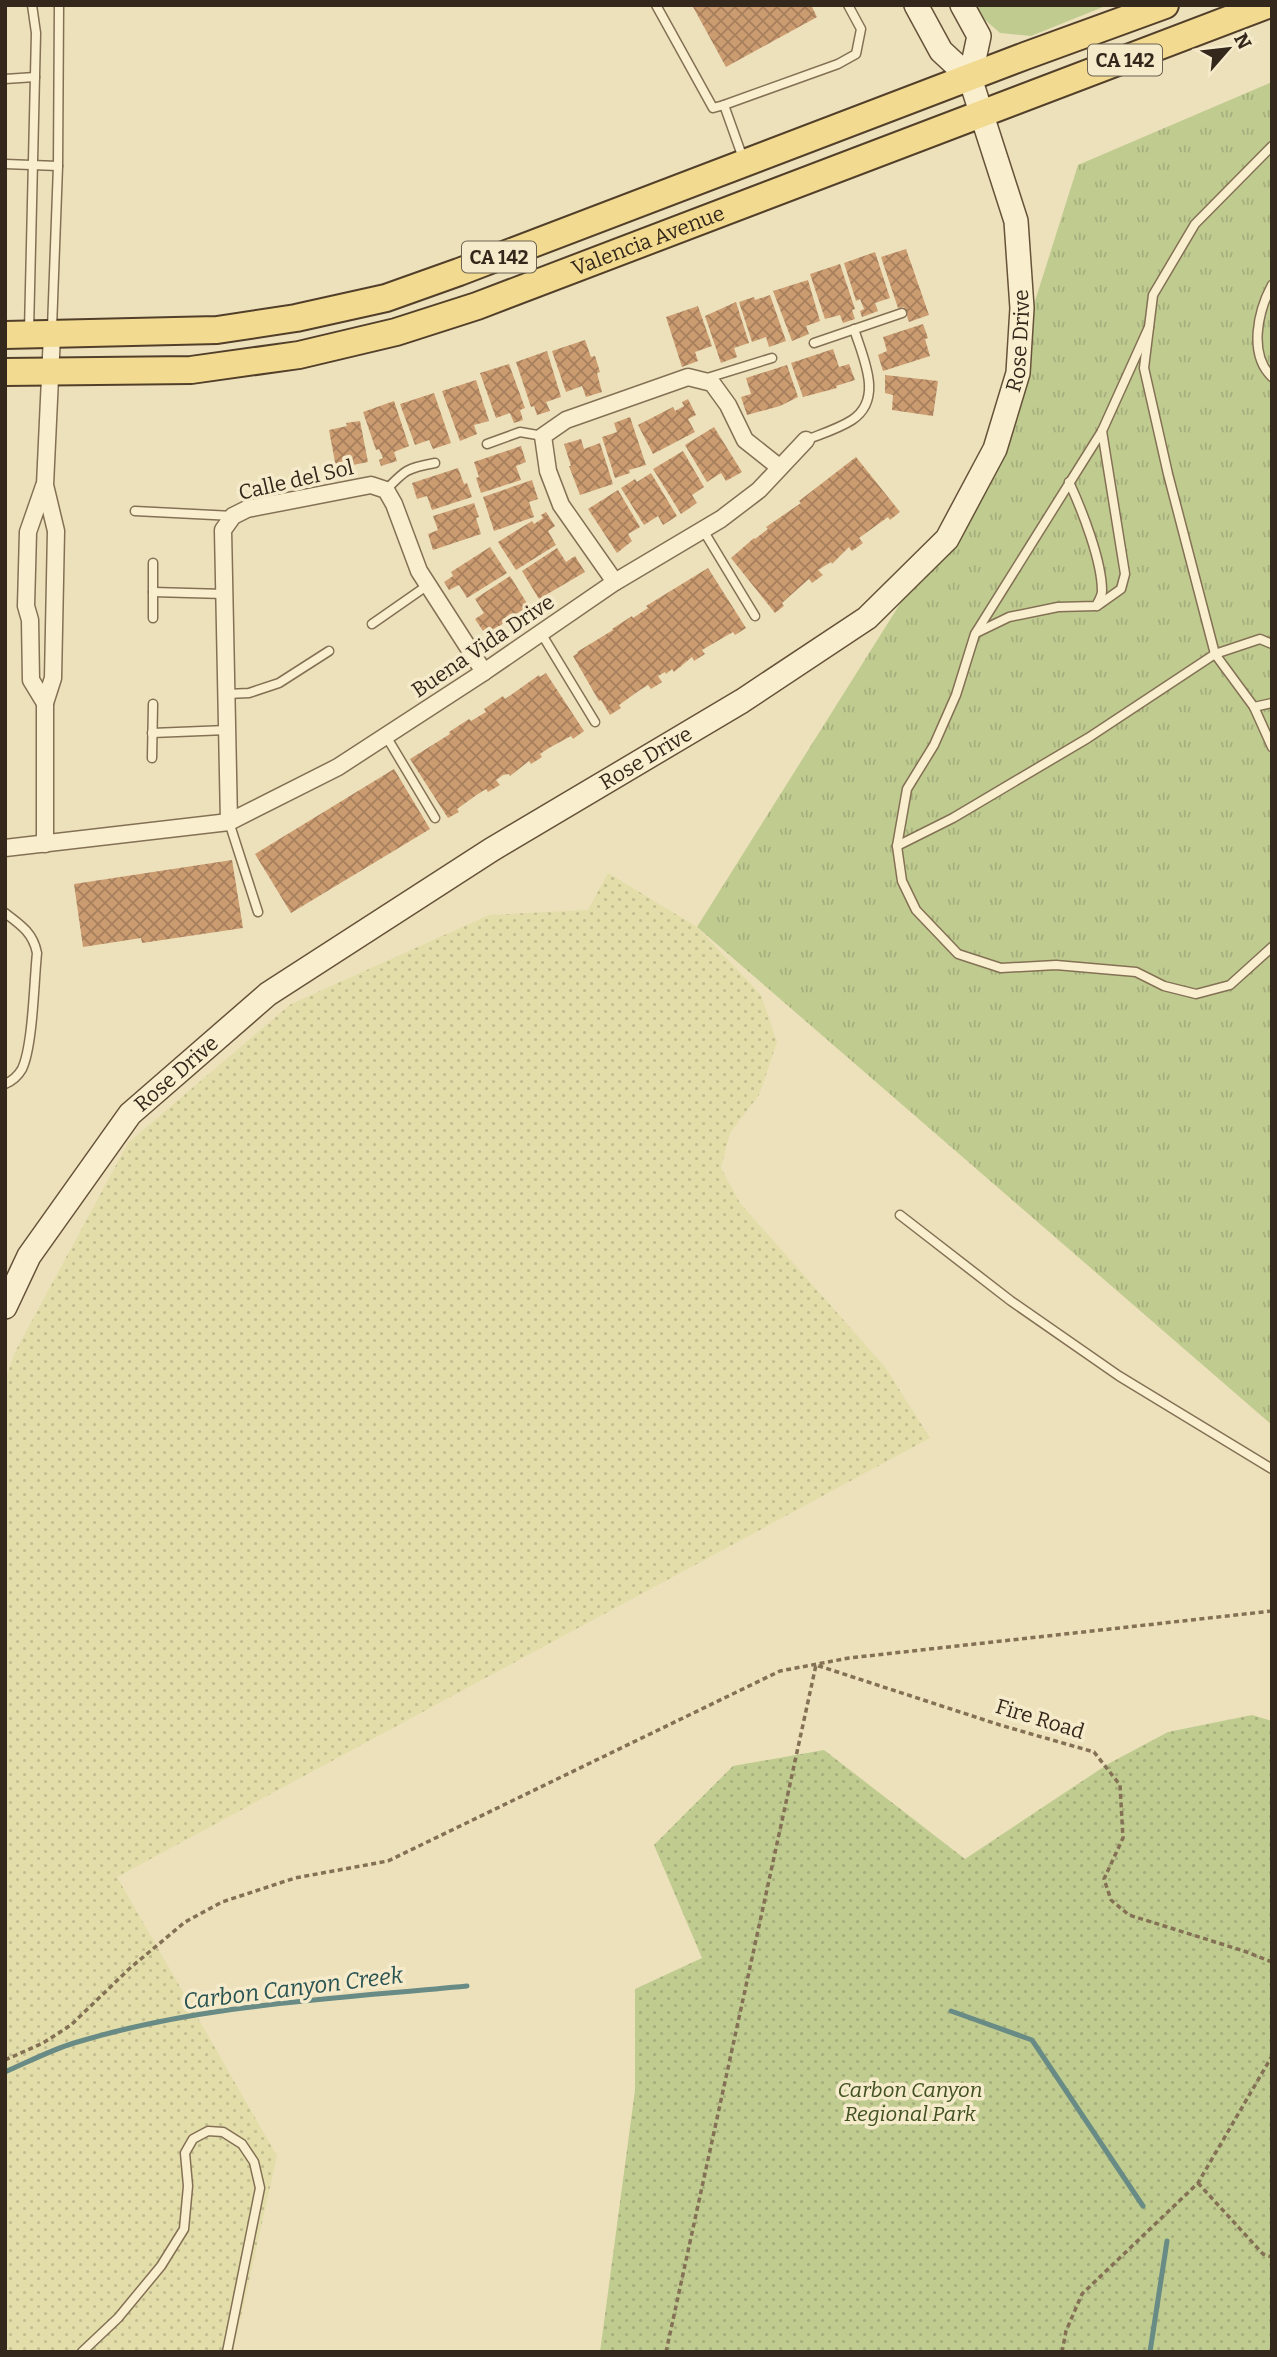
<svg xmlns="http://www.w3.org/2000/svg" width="1277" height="2357" viewBox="0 0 1277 2357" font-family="Bitter,serif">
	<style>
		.farmland { fill: url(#farmland-dots) }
		.grass { fill: url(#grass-tufts) }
		.park { fill: url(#park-dots) }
		.pitch { fill: #c0cb90 }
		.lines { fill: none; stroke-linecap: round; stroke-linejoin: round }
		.stream { stroke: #688b85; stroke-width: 5 }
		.building { fill: url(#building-cross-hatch) }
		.lane-casing { stroke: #847155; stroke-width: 11 }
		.street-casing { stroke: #847155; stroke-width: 19 }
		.secondary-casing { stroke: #665239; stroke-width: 26 }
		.primary-casing { stroke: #523f2a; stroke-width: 30 }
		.path { stroke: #847155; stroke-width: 3.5; stroke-dasharray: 5 3.5; stroke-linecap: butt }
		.lane { stroke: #f9efce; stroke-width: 8 }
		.street { stroke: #f9efce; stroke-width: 16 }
		.secondary { stroke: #f9efce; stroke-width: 23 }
		.primary { stroke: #f2da91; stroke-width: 26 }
		.labels { text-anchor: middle; stroke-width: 7; stroke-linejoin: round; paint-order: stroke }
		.shield { fill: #f5ebcb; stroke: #6d6250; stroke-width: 2 }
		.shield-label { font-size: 19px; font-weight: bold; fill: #33281b }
		.street-label { font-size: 21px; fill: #33281b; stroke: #f5ebcb }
		.park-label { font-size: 21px; font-style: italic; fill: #415021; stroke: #f5ebcb }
		.water-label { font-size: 23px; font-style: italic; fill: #295353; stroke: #f5ebcb }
	</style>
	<defs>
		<pattern id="farmland-dots" width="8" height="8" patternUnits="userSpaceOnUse" patternTransform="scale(1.75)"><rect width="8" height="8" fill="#e3dda9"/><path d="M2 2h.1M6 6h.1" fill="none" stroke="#c3be91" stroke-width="1.8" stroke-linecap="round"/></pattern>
		<pattern id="grass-tufts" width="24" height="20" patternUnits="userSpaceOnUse" patternTransform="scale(1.75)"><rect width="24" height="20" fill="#c0cb90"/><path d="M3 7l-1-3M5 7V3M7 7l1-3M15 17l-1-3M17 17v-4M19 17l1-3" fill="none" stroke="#a5ae7c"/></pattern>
		<pattern id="park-dots" width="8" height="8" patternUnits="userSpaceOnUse" patternTransform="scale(1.75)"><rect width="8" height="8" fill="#c0cb90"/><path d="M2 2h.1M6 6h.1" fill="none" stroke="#a5ae7c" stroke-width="1.8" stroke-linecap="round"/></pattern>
		<pattern id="building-cross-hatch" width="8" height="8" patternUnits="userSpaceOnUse" patternTransform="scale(1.75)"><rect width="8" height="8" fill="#cc9c71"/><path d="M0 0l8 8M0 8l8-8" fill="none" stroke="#a67f5c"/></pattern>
	</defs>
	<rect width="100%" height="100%" fill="#ede1bc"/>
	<!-- farmland -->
	<polygon class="farmland" points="608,873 697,927 761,995 777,1042 759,1095 730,1133 721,1168 740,1203 885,1367 930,1438 117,1877 277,2156 233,2352 5,2352 5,1381 15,1352 128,1143 291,1004 489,915 588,910"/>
	<!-- grass -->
	<polygon class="grass" points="1272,82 1272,1425 697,927 979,478 1078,165"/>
	<!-- park -->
	<polygon class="park" points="1252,1715 1272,1721 1272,2352 600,2352 635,2090 635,1989 702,1958 654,1845 733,1766 824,1750 965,1859 1108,1764 1168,1732"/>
	<!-- pitch -->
	<polygon class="pitch" points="972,5 1108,5 1031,36 1000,33 976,12"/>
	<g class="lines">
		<!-- stream -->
		<g class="stream">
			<polyline points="951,2011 1032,2040 1143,2206"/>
			<path d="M5,2072C28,2062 51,2050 74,2043C202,2004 335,1999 467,1986"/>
			<polyline points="1150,2352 1167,2241"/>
		</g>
	</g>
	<!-- building -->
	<g class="building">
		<polygon points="692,5 811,5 817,17 726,67"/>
		<polygon points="906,249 929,315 909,322 904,307 898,308 881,257"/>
		<polygon points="875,252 890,298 875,303 878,311 862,317 860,311 864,309 860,299 856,301 844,263"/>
		<polygon points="840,264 855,309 852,310 855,319 843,323 840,315 825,319 810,274"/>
		<polygon points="808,280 820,321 806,326 809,334 792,341 773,291"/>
		<polygon points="770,295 786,341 769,347 766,337 752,342 739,302 754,297 755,300"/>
		<polygon points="736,302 749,343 734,348 737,357 721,363 705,316"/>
		<polygon points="698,306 712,346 695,352 698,361 682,367 666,317"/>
		<polygon points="923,324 928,338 925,339 930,356 883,371 878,355 887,351 883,337"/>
		<polygon points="585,340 591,357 595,356 600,372 597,373 602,392 586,397 582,386 566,392 552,351"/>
		<polygon points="833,349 839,367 849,364 855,380 836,386 837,388 803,397 791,363"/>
		<polygon points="547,351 561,397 546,402 550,411 537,415 534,406 531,407 516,362"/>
		<polygon points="509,364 525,408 520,410 523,420 514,423 510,413 496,418 480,373"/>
		<polygon points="787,365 798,397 780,406 747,415 741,397 751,394 746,378"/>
		<polygon points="885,375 938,381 933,416 892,410 893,395 885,393"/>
		<polygon points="476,380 489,421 474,425 477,434 460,441 442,391"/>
		<polygon points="434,393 451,443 433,449 429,440 415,445 400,404"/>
		<polygon points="688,399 696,415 688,419 695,432 653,454 638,425 673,407 675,411 684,406 682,402"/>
		<polygon points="394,401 409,446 394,452 397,461 381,466 379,460 383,458 379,449 376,450 363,412"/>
		<polygon points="630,417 646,465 629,470 630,473 615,478 602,437 617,432 614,423"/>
		<polygon points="360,421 368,462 353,465 355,474 338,478 329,430 347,426 346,423"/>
		<polygon points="714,427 742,472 726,481 721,473 707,482 685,445"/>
		<polygon points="581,439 584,449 600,443 613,484 580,495 569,466 571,466 564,444"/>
		<polygon points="521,446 526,462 516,466 521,480 481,493 476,478 479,477 474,462"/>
		<polygon points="683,451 704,487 692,495 697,503 681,514 653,469"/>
		<polygon points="856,457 900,512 890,520 888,517 859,538 863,543 852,551 849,547 832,564 831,562 818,570 823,575 812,583 809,579 801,586 782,603 784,606 775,613 731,558 754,538 755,539 768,529 766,527 801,503 799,501"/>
		<polygon points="458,468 464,484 467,483 472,497 432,510 427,496 417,499 412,483"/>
		<polygon points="651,473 677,516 663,525 658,516 644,525 621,488 635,479 637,482"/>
		<polygon points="532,480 538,499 529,502 534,517 494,531 483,497"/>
		<polygon points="618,490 640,527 628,534 632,541 617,553 588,509"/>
		<polygon points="474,503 479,517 476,518 481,534 433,550 428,534 438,530 433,516"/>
		<polygon points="546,512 555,526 548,531 556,545 516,570 498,542 532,521 534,524 543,518 541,515"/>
		<polygon points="490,547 507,573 467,598 459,585 449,590 444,582 453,576 451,572"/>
		<polygon points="557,548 566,562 575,556 585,572 539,599 522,571"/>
		<polygon points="708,568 746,628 735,635 733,632 702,650 705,654 694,661 692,657 674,672 672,669 666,674 665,672 658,676 662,682 651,689 648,685 640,690 619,705 621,708 610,715 601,700 599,701 573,656 578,653 577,652 613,630 612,629 632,616 633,618 648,608 646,606"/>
		<polygon points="510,576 528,605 515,617 485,634 475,619 484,613 475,599"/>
		<polygon points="546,673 584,731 573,739 571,736 549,748 540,754 542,757 531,764 529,761 510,776 509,774 503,775 496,780 500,785 488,792 486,789 478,794 457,809 459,812 448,818 410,759 450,734 449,732 469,719 471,721 486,712 484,709 503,696 505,699 539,675 540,677"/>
		<polygon points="394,769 430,829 291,913 255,854"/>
		<polygon points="232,860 243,928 142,943 141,938 83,947 74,884"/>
	</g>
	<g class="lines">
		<!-- lane casing -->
		<g class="lane-casing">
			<g id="lane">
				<polyline points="656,5 713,108 724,105 744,161"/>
				<polyline points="5,79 35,77"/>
				<polyline points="724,105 838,64 856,54 861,29 848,5"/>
				<polyline points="1272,146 1195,224 1153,295 1144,368 1168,474 1215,654 1254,707 1272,747"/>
				<polyline points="5,164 58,166"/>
				<path d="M1272,285C1258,311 1248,354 1272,377"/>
				<polyline points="1149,327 1102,431 975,634 956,695 934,745 907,789 897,846 902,881 916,910 958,954 1001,968 1056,965 1136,972 1164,986 1196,994 1230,985 1272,947"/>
				<polyline points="52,328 58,166 59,5"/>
				<polyline points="29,331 36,33 32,5"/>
				<polyline points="814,343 902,313"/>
				<polyline points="704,379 772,358"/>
				<path d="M806,440C821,434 838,429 852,420C884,399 863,358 854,329"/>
				<polyline points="487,444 520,432 543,436"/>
				<path d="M386,490C405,470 407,468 435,463"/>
				<polyline points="135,511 233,516"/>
				<polyline points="703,530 755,616"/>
				<polyline points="153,592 224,594"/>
				<polyline points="1097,606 1121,589 1125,574 1102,431"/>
				<polyline points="153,618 153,563"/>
				<polyline points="372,624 428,585"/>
				<polyline points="541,633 595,722"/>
				<path d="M976,633L1009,617L1058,607L1096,606C1098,602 1102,596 1102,591C1102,561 1082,510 1069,482"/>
				<polyline points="227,694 249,693 279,683 329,651"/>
				<polyline points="1254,707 1272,703"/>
				<polyline points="152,733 227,730"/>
				<polyline points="386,736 435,818"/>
				<polyline points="152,758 153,704"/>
				<polyline points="229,822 258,912"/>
				<polyline points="897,846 953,818 1088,738 1215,654 1260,639 1272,644"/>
				<path d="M5,913C21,925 33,933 37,953C34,981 33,1046 22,1069C18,1076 12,1081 5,1084"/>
				<polyline points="900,1215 1011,1301 1119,1376 1272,1469"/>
				<polyline points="82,2352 118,2318 161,2266 184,2229 188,2186 185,2153 193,2139 208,2131 223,2132 242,2144 254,2162 260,2188 227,2352"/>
			</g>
		</g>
		<!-- street casing -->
		<g class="street-casing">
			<g id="street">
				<polyline points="44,486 28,532 26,606 30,620 31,680 45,703"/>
				<polyline points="615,582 561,505 548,471 543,436 566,420 688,377 712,383 728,405 745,440 779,467"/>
				<polyline points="229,822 223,530 233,516 247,509 371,485 386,490 394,504 419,571 484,672"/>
				<polyline points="45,844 45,703 53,678 56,531 45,485 52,335"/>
				<polyline points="5,848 229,822 338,767 484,672 615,582 721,519 759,490 806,440"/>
			</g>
		</g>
		<!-- secondary casing -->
		<g class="secondary-casing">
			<g id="secondary">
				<polyline points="962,5 979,36 970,78"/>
				<path id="s1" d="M5,1307L29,1256L130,1114L268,994L491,850L742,701L867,618L947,539L995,449L1018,373L1022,308L1016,221L970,78L941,51L916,5"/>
			</g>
		</g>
		<!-- primary casing -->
		<g class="primary-casing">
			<g id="primary">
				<polyline points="5,335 217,330 296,318 386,298 459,272 1025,56 1165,5"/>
				<path id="s2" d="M5,372L191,370L299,355L396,332L477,306L1267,5"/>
			</g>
		</g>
		<!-- path -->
		<g class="path">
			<polyline points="5,2060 43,2043 71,2025 129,1969 185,1922 222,1902 295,1878 388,1861 780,1671 849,1658 1272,1611"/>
			<polyline points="1198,2183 1263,2254 1272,2257"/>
			<polyline points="666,2352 816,1665 1000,1725 1094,1752 1120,1785 1123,1838 1104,1879 1111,1900 1129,1915 1244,1951 1272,1962"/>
			<polyline points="1062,2352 1066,2331 1082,2294 1198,2183 1272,2056"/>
		</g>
		<!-- lane -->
		<use href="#lane" class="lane"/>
		<!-- street -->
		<use href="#street" class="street"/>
		<!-- secondary -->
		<use href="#secondary" class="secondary"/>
		<!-- primary -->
		<use href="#primary" class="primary"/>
	</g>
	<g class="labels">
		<!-- shield labels -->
		<g class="shield">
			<rect x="1088" y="44.5" width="74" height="31" rx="5"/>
			<rect x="462" y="241.5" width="74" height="31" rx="5"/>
		</g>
		<g class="shield-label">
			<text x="1125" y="67">CA 142</text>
			<text x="499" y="264">CA 142</text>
		</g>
		<!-- street labels -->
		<g class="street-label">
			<text dy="7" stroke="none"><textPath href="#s2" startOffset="663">Valencia Avenue</textPath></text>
			<text dy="7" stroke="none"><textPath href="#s1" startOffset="1447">Rose Drive</textPath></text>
			<text transform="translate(296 480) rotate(-13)" y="7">Calle del Sol</text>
			<text transform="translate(483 646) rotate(-34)" y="7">Buena Vida Drive</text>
			<text dy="7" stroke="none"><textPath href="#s1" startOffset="859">Rose Drive</textPath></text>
			<text dy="7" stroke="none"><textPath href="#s1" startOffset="292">Rose Drive</textPath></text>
			<text transform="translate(1040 1719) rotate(17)" y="7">Fire Road</text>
		</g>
		<!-- park labels -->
		<g class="park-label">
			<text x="910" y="2097">Carbon Canyon<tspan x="910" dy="24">Regional Park</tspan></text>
		</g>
		<!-- water labels -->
		<g class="water-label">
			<text transform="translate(293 1988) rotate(-7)" y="8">Carbon Canyon Creek</text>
		</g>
	</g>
	<!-- border -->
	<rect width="1277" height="2357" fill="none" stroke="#33281b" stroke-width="14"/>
	<!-- north arrow -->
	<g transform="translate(1228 49) rotate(62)" stroke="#f5ebcb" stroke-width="5" paint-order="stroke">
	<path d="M0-5L12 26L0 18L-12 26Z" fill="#33281b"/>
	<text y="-10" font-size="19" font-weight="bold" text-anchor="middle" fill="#33281b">N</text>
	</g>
</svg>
